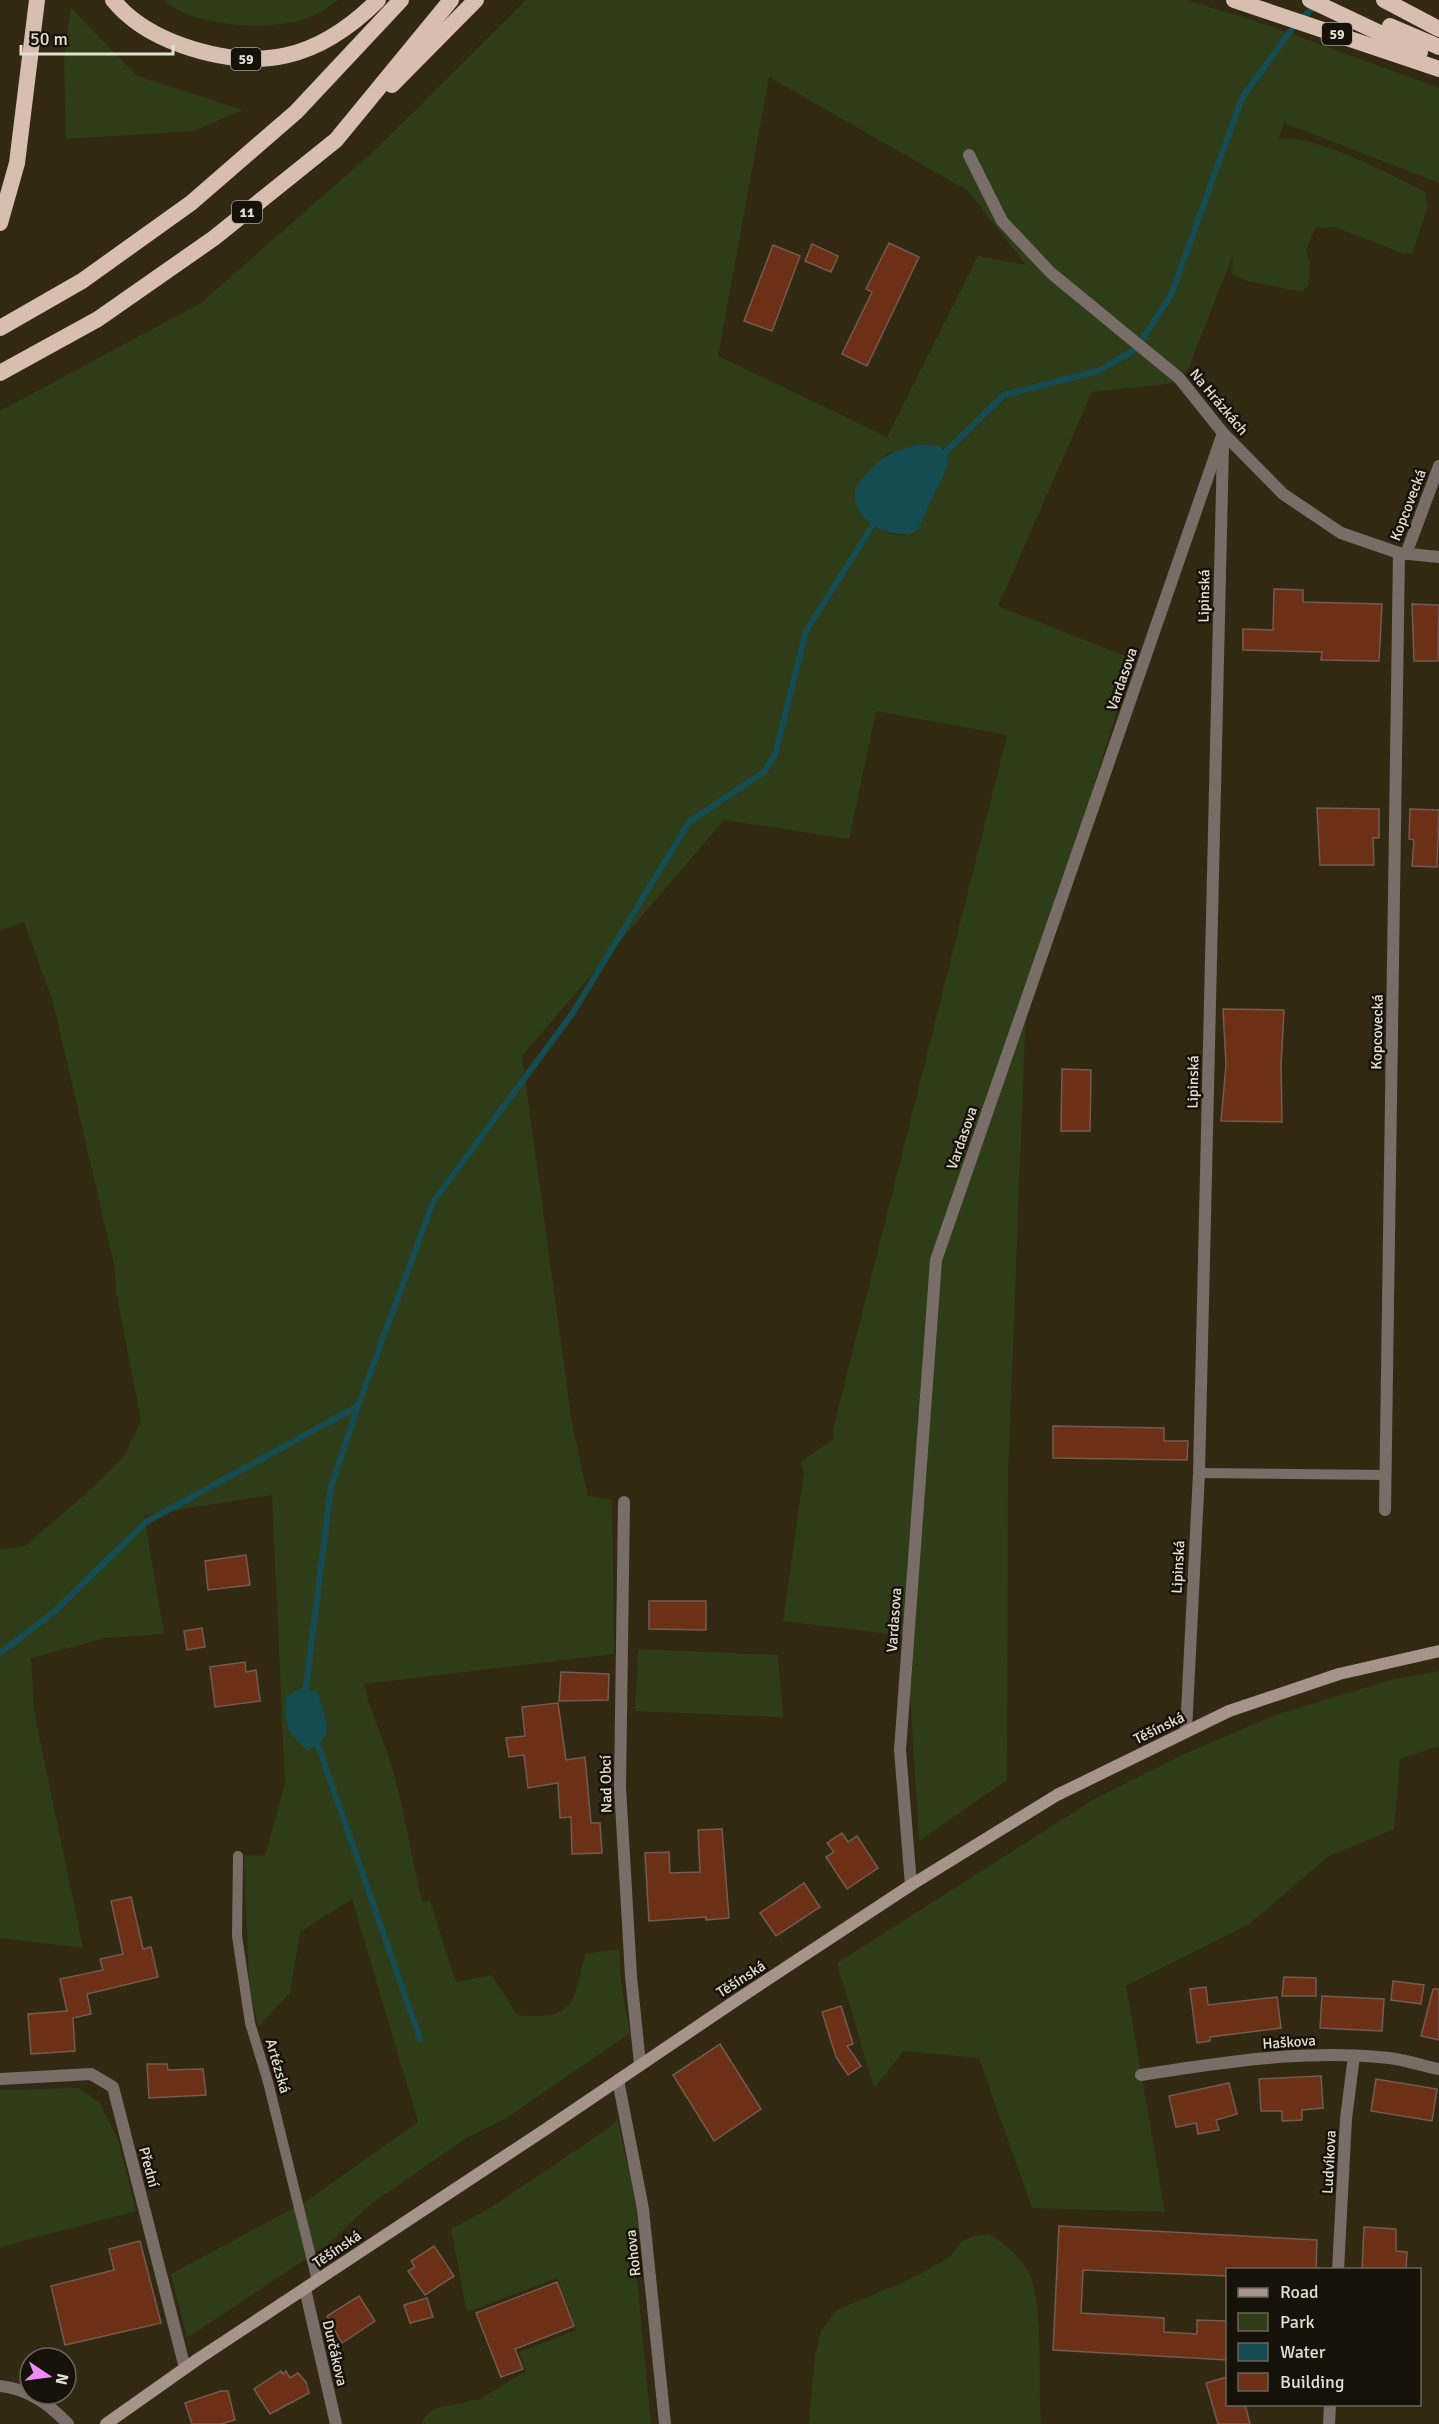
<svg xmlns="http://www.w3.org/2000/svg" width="1439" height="2424" viewBox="0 0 1439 2424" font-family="Signika,sans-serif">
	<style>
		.green { fill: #2f3c18; fill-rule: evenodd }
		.water { fill: #144c52 }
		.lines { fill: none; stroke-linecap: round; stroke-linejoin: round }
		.stream { stroke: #144c52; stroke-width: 6 }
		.building { fill: #6c3016; stroke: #745a50; stroke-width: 1.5 }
		.service { stroke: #796e67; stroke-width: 10 }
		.minor { stroke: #796e67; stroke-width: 12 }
		.secondary { stroke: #a6948a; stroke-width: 12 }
		.trunk { stroke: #d8beb0; stroke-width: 16 }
		.labels { text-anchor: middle; stroke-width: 5; stroke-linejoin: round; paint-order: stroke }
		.shield { fill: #161209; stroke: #a7a295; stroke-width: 1.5 }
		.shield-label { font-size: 14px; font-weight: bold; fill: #e5dfd1 }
		.street-label { font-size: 15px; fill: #e5dfd1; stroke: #161209 }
	</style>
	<rect width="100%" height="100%" fill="#322913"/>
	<!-- green -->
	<g class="green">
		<path d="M164,0H338C331,5 323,12 315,15C277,33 194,28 164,0Z"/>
		<path d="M526,0H1187L1270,26L1439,88V183L1284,123L1278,140C1301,128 1400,178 1425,192L1428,206L1412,254H1404L1335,227L1315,228L1306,251L1310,263L1308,286L1301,292L1248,281L1232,275L1233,255L1188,369L1176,383L1092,392L998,606L1133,659L1026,1005L1008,1477L1007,1780L919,1841L909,1675L913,1637L783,1621L804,1472L800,1462L834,1439L833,1430L1007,735L876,711L849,839L724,820L522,1056L572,1424L588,1496L612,1500L614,1654L364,1684C370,1713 383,1738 392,1767C404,1811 412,1857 422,1902L430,1901L456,1982L492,1975L517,2015C574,2021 573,2004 585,1954L619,1949L621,1982L630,2033L505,2119L468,2137L371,2204L327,2245L187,2338L171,2274L305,2202L418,2122L352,1899L300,1932L290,1993L258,2027L249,1983L244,1855L265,1856L285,1783L272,1495L144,1515L164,1634L105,1638L31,1658L34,1711L83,1948L0,1938V1550L25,1546L89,1491L125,1455L141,1420L116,1291L115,1269L53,1002L24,922L0,930V411L201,303L375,150ZM769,77L968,191L1026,265L978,256L887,437L718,356ZM895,452L906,536L890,534L865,518L886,454Z"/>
		<polygon points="71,8 137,76 243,110 194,131 66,139 64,56"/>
		<polygon points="638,1649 778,1655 783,1717 635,1711"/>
		<polygon points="1439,1671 1439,1746 1400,1759 1394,1829 1329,1856 1249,1924 1126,1986 1165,2212 1032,2208 979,2058 904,2051 874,2088 837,1963 1093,1800 1182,1755 1275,1715 1394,1679"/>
		<polygon points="78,2088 99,2102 118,2139 136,2211 0,2247 0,2090"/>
		<path d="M617,2118L638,2210L639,2236L633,2238L651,2424H422C427,2402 458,2407 475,2399L477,2401L526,2371L519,2352L577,2330L557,2278L467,2312L451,2229L490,2208L613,2125Z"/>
		<path d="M990,2234C1004,2244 1018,2254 1027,2269C1044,2299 1038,2386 1041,2424H809L815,2356L821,2331L837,2310L915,2277L950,2257L960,2243L973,2236Z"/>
	</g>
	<!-- water -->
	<g class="water">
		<path d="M921,444L939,446L947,454V467L917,531C897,541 863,526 856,504C855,500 855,494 855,489C874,460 887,452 921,444Z"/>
		<path d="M303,1687L318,1693C325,1718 338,1738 307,1750C285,1730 285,1726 286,1697Z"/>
	</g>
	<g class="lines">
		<!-- stream -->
		<g class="stream">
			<polyline points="940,457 1004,395 1098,371 1136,349 1171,295 1242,98 1294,26 1316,5"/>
			<polyline points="0,1653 55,1611 146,1522 358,1406 433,1202 572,1014 689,822 764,772 775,755 806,631 878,517"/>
			<polyline points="305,1695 331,1487 358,1406"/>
			<polyline points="316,1739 420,2039"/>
		</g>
	</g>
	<!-- building -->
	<g class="building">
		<polygon points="889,243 919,257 867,366 842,354 872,292 866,289"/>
		<polygon points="812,244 838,256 831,272 805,261"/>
		<polygon points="773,245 800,256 772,331 744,321"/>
		<polygon points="1274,589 1303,590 1303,602 1382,604 1379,661 1321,660 1322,652 1243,650 1243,629 1273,630"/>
		<polygon points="1412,604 1439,605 1438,661 1414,661"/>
		<polygon points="1317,808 1379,809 1379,838 1373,838 1374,865 1320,865"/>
		<polygon points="1410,809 1439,810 1437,867 1412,866 1414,840 1409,839"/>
		<polygon points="1223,1009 1284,1010 1281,1066 1282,1122 1221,1121 1226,1065"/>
		<polygon points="1062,1069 1091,1070 1090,1131 1061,1131"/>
		<polygon points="1053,1426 1164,1428 1164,1441 1188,1441 1187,1460 1053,1458"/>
		<polygon points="246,1555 250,1585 208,1590 205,1561"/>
		<polygon points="649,1601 706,1601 706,1630 649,1629"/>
		<polygon points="202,1628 205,1647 187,1650 184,1631"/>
		<polygon points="245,1662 246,1672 256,1670 260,1701 215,1707 210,1667"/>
		<polygon points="561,1672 609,1674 608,1700 559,1701"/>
		<polygon points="558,1703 566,1760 585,1757 591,1823 600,1823 602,1853 572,1854 571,1817 560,1818 558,1783 528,1788 524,1755 509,1757 506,1738 525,1736 522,1707"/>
		<polygon points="722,1829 729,1918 706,1920 706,1917 649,1921 645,1853 669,1852 670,1873 700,1872 698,1830"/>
		<polygon points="842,1833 848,1842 857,1836 878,1868 847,1889 826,1857 834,1852 827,1843"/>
		<polygon points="804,1883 820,1907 776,1936 760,1913"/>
		<polygon points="131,1897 143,1949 151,1947 158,1977 87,1994 91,2014 73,2018 75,2051 31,2054 28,2014 67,2011 60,1979 103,1970 100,1959 123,1954 111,1901"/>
		<polygon points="1284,1977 1316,1978 1316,1996 1282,1996"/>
		<polygon points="1393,1981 1424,1985 1421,2004 1391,2000"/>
		<polygon points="1206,1987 1208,2005 1277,1997 1281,2028 1210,2037 1210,2041 1197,2043 1190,1989"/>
		<polygon points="1433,1989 1439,1989 1439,2040 1421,2036"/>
		<polygon points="1322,1996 1384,1999 1382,2031 1320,2028"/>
		<polygon points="841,2006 853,2044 847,2046 861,2066 848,2075 836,2057 822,2012"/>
		<polygon points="720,2044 761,2109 714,2141 673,2075"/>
		<polygon points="147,2064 167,2064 168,2070 203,2069 206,2095 149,2098"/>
		<polygon points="1321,2076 1323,2108 1302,2110 1302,2120 1282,2121 1282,2111 1261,2111 1259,2079"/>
		<polygon points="1376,2079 1437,2089 1432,2121 1371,2111"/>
		<polygon points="1229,2083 1237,2114 1216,2120 1219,2130 1198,2134 1196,2123 1176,2127 1169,2096"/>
		<polygon points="1059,2226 1317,2240 1316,2270 1227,2270 1227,2276 1083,2270 1081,2313 1164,2318 1164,2332 1197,2334 1197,2320 1227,2321 1227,2360 1053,2350"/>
		<polygon points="1364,2227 1396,2229 1396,2251 1407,2252 1406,2270 1362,2270"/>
		<polygon points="140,2241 161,2323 65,2345 51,2286 114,2270 109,2249"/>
		<polygon points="434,2246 454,2276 425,2295 408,2271 415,2267 411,2261"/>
		<polygon points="557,2282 574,2326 515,2349 523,2369 501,2377 476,2313"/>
		<polygon points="359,2296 375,2321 342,2343 327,2316"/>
		<polygon points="427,2298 433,2317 410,2323 404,2305"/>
		<polygon points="281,2371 283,2374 286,2371 290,2378 298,2373 306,2382 309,2393 270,2414 254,2389"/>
		<polygon points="1227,2377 1227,2404 1245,2404 1250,2424 1218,2424 1206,2383"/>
		<polygon points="221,2391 228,2391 235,2420 221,2424 192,2424 185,2403"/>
	</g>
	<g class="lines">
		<!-- service -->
		<g class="service">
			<polyline points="1199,1473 1386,1475"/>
			<polyline points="238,1856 237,1936 250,2023 268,2082 317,2281"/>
		</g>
		<!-- minor -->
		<g class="minor">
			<polyline points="969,155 1002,221 1051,273 1179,378 1223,433 1283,494 1341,533 1399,553 1439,557"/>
			<polyline points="1406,554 1439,466"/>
			<polyline points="624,1502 620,1787 631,1976 640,2064"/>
			<polyline points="1385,1510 1399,553"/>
			<polyline points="1186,1731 1199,1473 1223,446"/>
			<polyline points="911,1885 900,1750 936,1260 1223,433"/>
			<path d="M1141,2075C1223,2062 1307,2049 1389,2058C1406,2060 1423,2066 1439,2069"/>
			<polyline points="0,2079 91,2074 113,2087 185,2368"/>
			<polyline points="618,2080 643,2209 665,2424"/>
			<polyline points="1338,2270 1346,2119 1354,2056"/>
			<polyline points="305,2289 336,2424"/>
			<path d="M0,2386C28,2389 49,2404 68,2424"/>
			<polyline points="1329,2424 1330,2404"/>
		</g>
		<!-- secondary -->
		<polyline class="secondary" points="106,2424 198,2359 546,2129 738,1999 911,1885 1057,1795 1229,1711 1339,1674 1439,1651"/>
		<!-- trunk -->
		<g class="trunk">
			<path d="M113,0C130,21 156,36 181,45C260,73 319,59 378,0"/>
			<polyline points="1234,0 1439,69"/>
			<polyline points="1310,0 1420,52"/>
			<polyline points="1384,0 1439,29"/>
			<polyline points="1390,26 1439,47"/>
			<polyline points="392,85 476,0"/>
			<polyline points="0,223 17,163 37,0"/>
			<polyline points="0,328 82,281 191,203 296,112 401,0"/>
			<polyline points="0,373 98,319 214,238 336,140 451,0"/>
		</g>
	</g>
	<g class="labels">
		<!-- shield labels -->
		<g class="shield">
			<rect x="1322" y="23" width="30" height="22" rx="4.5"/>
			<rect x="231" y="48" width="30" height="22" rx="4.5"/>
			<rect x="232" y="201" width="30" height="22" rx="4.5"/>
		</g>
		<g class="shield-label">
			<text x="1337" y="39">59</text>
			<text x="246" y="64">59</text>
			<text x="247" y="217">11</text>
		</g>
		<!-- street labels -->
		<g class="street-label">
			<text transform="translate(1219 402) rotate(50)" y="5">Na Hrázkách</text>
			<text transform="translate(1408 505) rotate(-69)" y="5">Kopcovecká</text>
			<text transform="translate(1204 596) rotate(-89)" y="5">Lipinská</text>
			<text transform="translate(1122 679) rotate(-71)" y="5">Vardasova</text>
			<text transform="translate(1377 1032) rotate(-89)" y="5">Kopcovecká</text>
			<text transform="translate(1193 1082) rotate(-89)" y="5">Lipinská</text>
			<text transform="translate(962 1138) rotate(-71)" y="5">Vardasova</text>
			<text transform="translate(1178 1567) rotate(-87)" y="5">Lipinská</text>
			<text transform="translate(894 1620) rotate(-86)" y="5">Vardasova</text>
			<text transform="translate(1159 1728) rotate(-26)" y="5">Těšínská</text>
			<text transform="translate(606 1784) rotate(-91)" y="5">Nad Obcí</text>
			<text transform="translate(741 1979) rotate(-33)" y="5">Těšínská</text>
			<text transform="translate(1289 2042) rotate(-4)" y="5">Haškova</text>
			<text transform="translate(278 2066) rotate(74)" y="5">Artézská</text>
			<text transform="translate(1329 2162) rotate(-87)" y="5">Ludvíkova</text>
			<text transform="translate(149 2167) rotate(75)" y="5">Přední</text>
			<text transform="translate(337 2249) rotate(-34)" y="5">Těšínská</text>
			<text transform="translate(633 2253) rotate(-96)" y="5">Rohova</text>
			<text transform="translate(335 2353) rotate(77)" y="5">Durčákova</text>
		</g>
	</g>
	<!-- legend -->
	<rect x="1226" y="2268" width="195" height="138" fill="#161209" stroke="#696459" stroke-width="1.5"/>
	<rect x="1238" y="2288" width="30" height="9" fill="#a6948a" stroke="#696459" stroke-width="1.5"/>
	<text x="1280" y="2298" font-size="18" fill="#e5dfd1">Road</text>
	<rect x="1238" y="2313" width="30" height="18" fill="#2f3c18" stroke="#696459" stroke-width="1.5"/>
	<text x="1280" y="2328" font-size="18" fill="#e5dfd1">Park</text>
	<rect x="1238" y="2343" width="30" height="18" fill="#144c52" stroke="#696459" stroke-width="1.5"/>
	<text x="1280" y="2358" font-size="18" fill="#e5dfd1">Water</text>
	<rect x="1238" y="2373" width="30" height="18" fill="#6c3016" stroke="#696459" stroke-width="1.5"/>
	<text x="1280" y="2388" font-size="18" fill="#e5dfd1">Building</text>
	<!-- north arrow -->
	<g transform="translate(48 2376) rotate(103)"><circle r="28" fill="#161209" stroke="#696459" stroke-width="1.5"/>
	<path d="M0-4.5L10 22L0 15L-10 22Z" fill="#ed8cf9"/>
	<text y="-9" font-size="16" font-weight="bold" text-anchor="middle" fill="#e5dfd1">N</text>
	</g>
	<!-- scale -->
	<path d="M21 45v9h152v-9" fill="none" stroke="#e5dfd1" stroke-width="3"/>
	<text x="30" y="45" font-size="18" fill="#e5dfd1" stroke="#161209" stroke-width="4.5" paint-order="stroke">50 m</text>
</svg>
